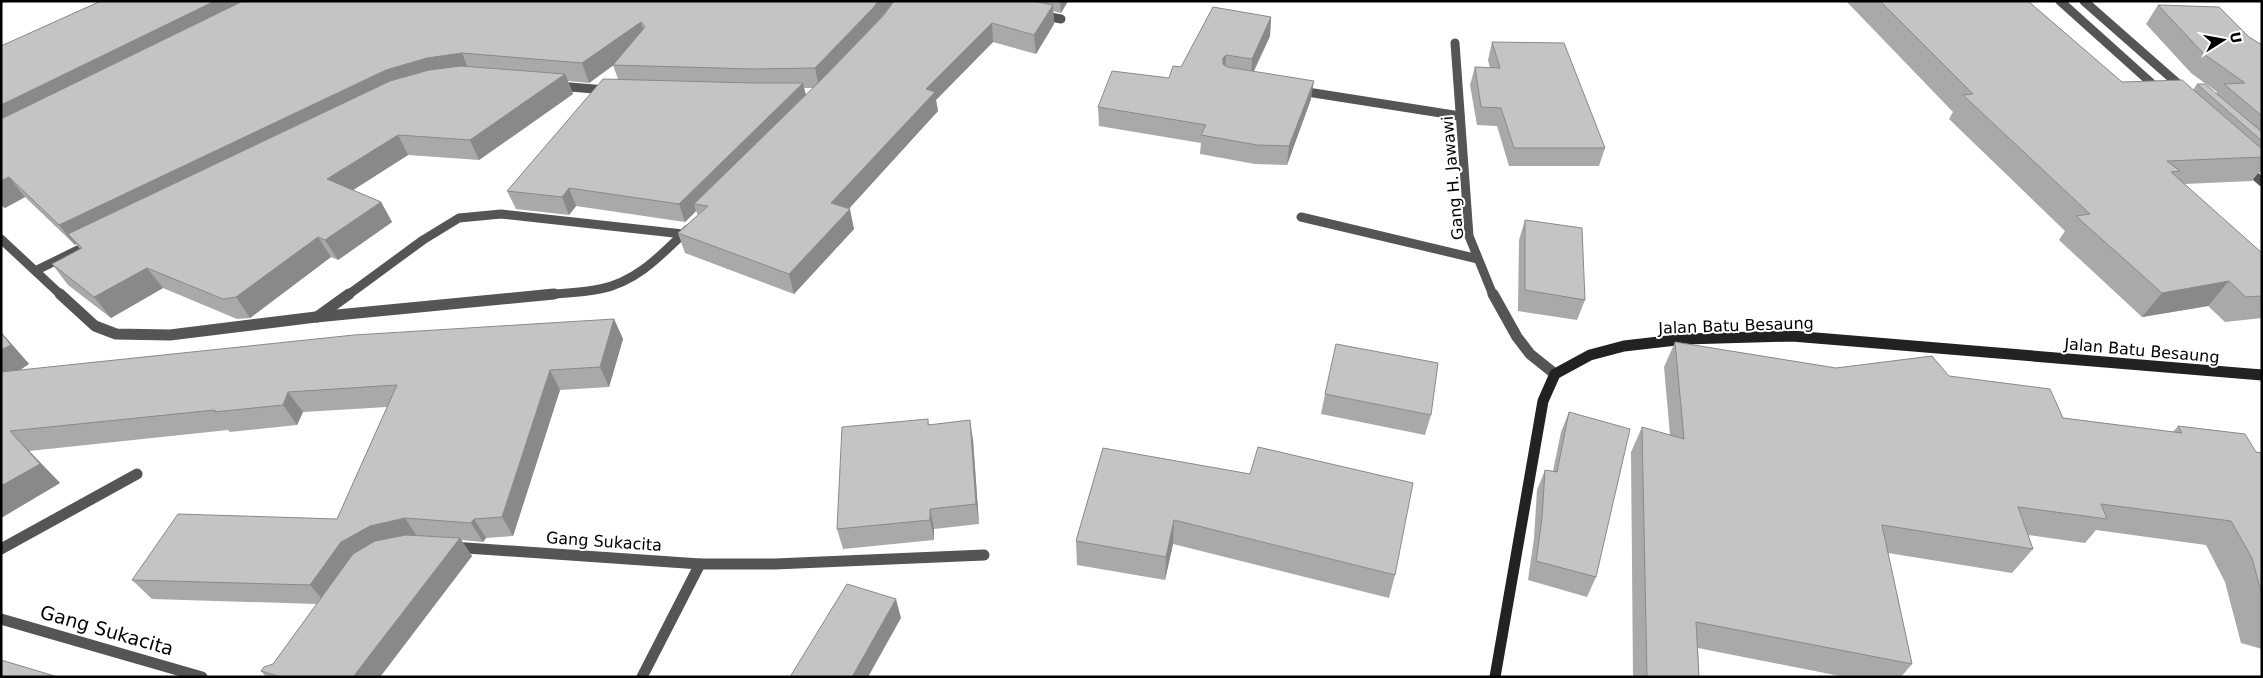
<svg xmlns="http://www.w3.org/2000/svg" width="2263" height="678" viewBox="0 0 2263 678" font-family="'DejaVu Sans',sans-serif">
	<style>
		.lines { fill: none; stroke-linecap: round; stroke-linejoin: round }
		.street-far1 { stroke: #555; stroke-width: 9 }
		.street { stroke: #555; stroke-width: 11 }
		.secondary { stroke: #222; stroke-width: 11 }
		.wall { fill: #a9a9a9; fill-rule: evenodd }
		.shaded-wall { fill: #898989 }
		.building { fill: #c4c4c4; stroke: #898989 }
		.labels { text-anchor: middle; stroke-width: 4; stroke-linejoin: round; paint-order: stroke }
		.street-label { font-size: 16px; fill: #000; stroke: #fff }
		.near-street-label { font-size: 19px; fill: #000; stroke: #fff }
	</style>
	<rect width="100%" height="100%" fill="#fff"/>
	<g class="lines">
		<!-- street-far1 -->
		<g class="street-far1">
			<polyline points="2060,1 2158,89"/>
			<polyline points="2084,1 2184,89"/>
			<polyline points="1040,15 1061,19"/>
			<polyline points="1455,43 1469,236 1493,295"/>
			<polyline points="558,86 606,90"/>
			<polyline points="1301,91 1460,116"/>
			<polyline points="2245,167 2262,182"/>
			<polyline points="1301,217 1478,259"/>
			<polyline points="1,239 61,295"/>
			<polyline points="37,270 92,243"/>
			<polyline points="348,295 423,240 459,218 501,214 683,234"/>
			<path d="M542,295C561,293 581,293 600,289C637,282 662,254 688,229"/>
		</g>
		<!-- street -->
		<g class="street">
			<polyline points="60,294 95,326 116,334 170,335 316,317 554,294"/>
			<polyline points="1493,294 1517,337 1530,354 1555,374"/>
			<polyline points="317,317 349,294"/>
			<polyline points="452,547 700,564 775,564 984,555"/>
			<polyline points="1,549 137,474"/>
			<polyline points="1,619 202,677"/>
			<polyline points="642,677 700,564"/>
		</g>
		<!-- secondary -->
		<polyline class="secondary" points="1495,677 1543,401 1555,374 1590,355 1624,346 1685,339 1792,336 2262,375"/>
	</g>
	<!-- wall -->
	<g class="wall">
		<path d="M101,1H1068L1061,13L1053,11L1054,24L1036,54L993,42L936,100L938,111L848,209L854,229L794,294L685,253L678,233L698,215L696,211L685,222L576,206L569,215L516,209L507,191L618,79L613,65L589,83L568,81L573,94L479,160L408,155L353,190L381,202L392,222L338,260L331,257L250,318L237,319L163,288L111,318L68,285L52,264L80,249L76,244L75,245L25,197L5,208L1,206V46ZM804,88H813L806,95Z"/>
		<polygon points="1846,1 2028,1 2122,82 2193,90 2197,84 2216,94 2217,92 2191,73 2146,24 2158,5 2249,37 2262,45 2262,175 2259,172 2252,181 2184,184 2262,253 2262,318 2225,322 2208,306 2142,317 2059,240 2065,231 1949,119 1953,112"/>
		<polygon points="1271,17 1270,36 1254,71 1311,99 1287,165 1255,164 1200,154 1201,143 1099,126 1098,107 1169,78 1181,67"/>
		<polygon points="1492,42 1605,148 1599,166 1509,166 1497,126 1477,125 1470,85 1475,67 1490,68 1488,60"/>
		<polygon points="1525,220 1585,300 1577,320 1518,311 1519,240"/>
		<polygon points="614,319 623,339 609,387 560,390 513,536 486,538 483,542 461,540 472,556 380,677 266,677 261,671 273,664 317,604 152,599 132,580 337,519 387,407 303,412 297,425 230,432 228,430 29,451 60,483 1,518 1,332 29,364 19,371"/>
		<polygon points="1675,342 1836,368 1949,376 2063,418 2173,432 2178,426 2256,452 2262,453 2262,649 2241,643 2225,582 2206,545 2096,530 2085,543 2028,535 2033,549 2012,573 1888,553 1912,664 1901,677 1845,677 1698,648 1699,677 1633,677 1631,452 1642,427 1670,435 1664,367"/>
		<polygon points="1325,394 1431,415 1425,435 1321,414"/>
		<polygon points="1569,412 1596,577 1587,597 1528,580 1534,538 1537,490 1545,470 1553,471 1561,432"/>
		<polygon points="928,419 929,425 973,440 979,524 934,529 934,540 843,549 837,529"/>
		<polygon points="1103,448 1395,575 1389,598 1173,544 1165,580 1077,565 1076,541"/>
	</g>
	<!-- shaded-wall -->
	<g class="shaded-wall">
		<polygon points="215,1 265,1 1,132 1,105"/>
		<polygon points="878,1 895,1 819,88 815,68"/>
		<polygon points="1060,1 1068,1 1061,13"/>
		<polygon points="1053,5 1054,24 1036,54 1034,35"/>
		<polygon points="1271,17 1270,36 1251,77 1252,59"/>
		<polygon points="641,22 647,41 589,83 582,63"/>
		<polygon points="992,23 993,42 936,100 938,111 836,223 831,203 926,89"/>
		<polygon points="462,53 470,73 68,234 76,244 75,245 59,225 386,70 427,58"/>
		<polygon points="1226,55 1225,74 1221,83 1223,58"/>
		<polygon points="565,74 573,94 479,160 470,140"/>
		<polygon points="1314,81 1311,99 1287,165 1289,146"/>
		<polygon points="803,83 807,100 694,204 696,211 685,222 679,204"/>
		<polygon points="398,135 408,155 339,199 327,179"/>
		<polygon points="9,177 25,197 5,208 1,203 1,181"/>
		<polygon points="569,188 576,206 569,215 562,197"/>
		<polygon points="381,202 392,222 338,260 325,240"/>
		<polygon points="850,209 854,229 794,294 789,274"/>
		<polygon points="318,237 331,257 250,318 236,297"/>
		<polygon points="147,268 163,288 111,318 94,297"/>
		<polygon points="2229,281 2208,306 2142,317 2162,293"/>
		<polygon points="614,319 623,339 609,387 600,367"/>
		<polygon points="1,332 29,364 1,381"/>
		<polygon points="550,370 560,390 513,536 502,517"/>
		<polygon points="288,392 303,412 297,425 283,405"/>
		<polygon points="970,420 973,440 979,524 976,504"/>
		<polygon points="10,431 60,483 1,518 1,486"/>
		<polygon points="930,509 934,529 934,540 930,520"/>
		<polygon points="405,518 418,538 326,604 310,585 341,542 370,526"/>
		<polygon points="474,519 486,538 483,542 471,523"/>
		<polygon points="1174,520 1173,544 1165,580 1166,557"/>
		<polygon points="460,538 472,556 380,677 353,677"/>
		<polygon points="896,599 901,618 868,677 852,677"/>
	</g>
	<!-- building -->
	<g class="building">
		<polygon points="101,1 215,1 1,105 1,46"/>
		<polygon points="243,1 878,1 873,8 815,68 753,69 613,65 645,27 641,22 582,63 462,53 427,58 386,70 59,225 9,177 1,181 1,119"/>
		<polygon points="894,1 1033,1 1053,5 1034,35 992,23 926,89 935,92 831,203 850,209 789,274 678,233 708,206 694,204 822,79 883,16"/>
		<polygon points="1880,1 2028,1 2122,82 2182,80 2262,149 2262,157 2167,161 2180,171 2171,172 2262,253 2262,296 2246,297 2229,281 2162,293 2076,216 2090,214 1963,95 1973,94"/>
		<polygon points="2158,5 2219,7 2249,37 2262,45 2262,116 2224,84 2245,83 2204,54"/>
		<polygon points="1213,7 1271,17 1252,59 1226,55 1223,58 1223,64 1227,67 1314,81 1289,146 1257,145 1201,135 1206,125 1098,107 1112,71 1169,78 1173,66 1181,67"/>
		<polygon points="1492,42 1564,43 1605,148 1514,148 1501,108 1481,107 1475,67 1500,68"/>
		<polygon points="461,66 565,74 470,140 398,135 327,179 381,202 325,240 318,237 236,297 223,299 147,268 94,297 52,264 82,248 68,234 390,81 429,70"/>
		<polygon points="603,79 753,83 803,83 679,204 569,188 562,197 507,191"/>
		<polygon points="2197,84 2205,84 2262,132 2262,141"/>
		<polygon points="1525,220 1582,228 1585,300 1525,290"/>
		<polygon points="614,319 600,367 550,370 502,517 474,519 471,523 405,518 370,526 341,542 310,585 132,580 178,514 337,519 397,385 288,392 283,405 214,412 215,410 10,431 40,464 1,486 1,372 354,335"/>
		<polygon points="1,333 11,345 1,350"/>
		<polygon points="1675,342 1836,368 1932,356 1949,376 2050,389 2063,418 2182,433 2178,426 2245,434 2256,452 2262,453 2262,595 2252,558 2231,521 2101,504 2107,519 2018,507 2033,549 1882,525 1912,664 1696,622 1699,677 1647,677 1642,427 1684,439"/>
		<polygon points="1336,344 1438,363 1431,415 1325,394"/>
		<polygon points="1569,412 1630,429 1596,577 1536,561 1542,518 1545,470 1557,472"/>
		<polygon points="928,419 928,425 970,420 976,504 930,509 930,520 837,529 842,427"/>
		<polygon points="1258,447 1413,483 1395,575 1174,520 1166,557 1076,541 1103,448 1250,474"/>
		<polygon points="406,535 460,538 353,677 281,677 261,671 264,667 273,664 353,554 375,541"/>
		<polygon points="847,584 896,599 852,677 790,677"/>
		<polygon points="1,660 58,677 1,677"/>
	</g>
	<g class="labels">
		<!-- street labels -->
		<g class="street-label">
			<text transform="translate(1452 178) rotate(-95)" y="6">Gang H. Jawawi</text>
			<text transform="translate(1736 325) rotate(-2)" y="6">Jalan Batu Besaung</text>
			<text transform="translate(2142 350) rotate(5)" y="6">Jalan Batu Besaung</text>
			<text transform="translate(604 541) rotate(4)" y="6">Gang Sukacita</text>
		</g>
		<!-- near-street labels -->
		<g class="near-street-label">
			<text transform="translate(107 630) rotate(16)" y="7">Gang Sukacita</text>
		</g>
	</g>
	<!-- border -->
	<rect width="2263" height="678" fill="none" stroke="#000000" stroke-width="5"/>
	<!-- north arrow -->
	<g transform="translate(2223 40) rotate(79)" stroke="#ffffff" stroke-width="4" paint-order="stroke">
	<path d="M0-4L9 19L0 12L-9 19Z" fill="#000000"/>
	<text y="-8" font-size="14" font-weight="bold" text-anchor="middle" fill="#000000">U</text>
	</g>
</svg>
